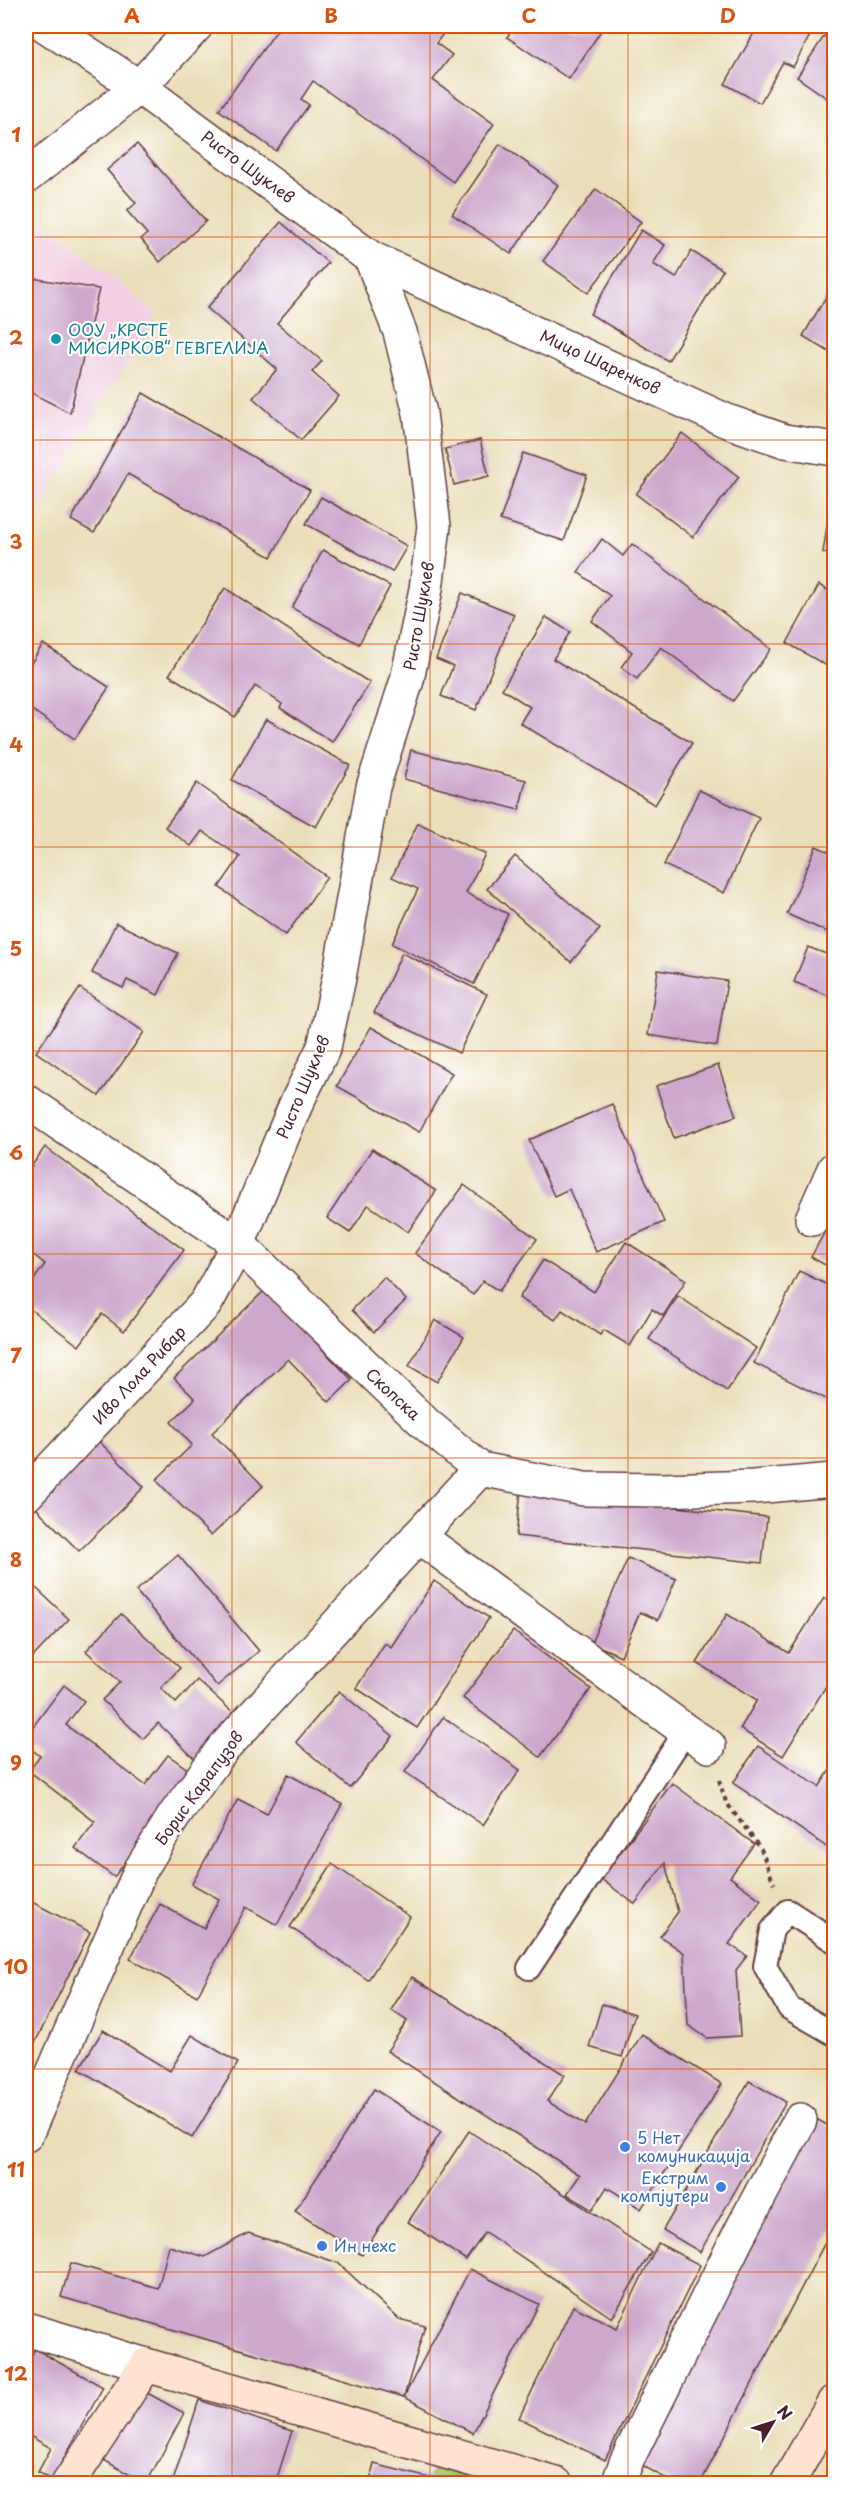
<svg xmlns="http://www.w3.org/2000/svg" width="860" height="2509" viewBox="0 0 860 2509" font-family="'Playpen Sans',sans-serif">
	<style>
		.built { fill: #f2cfe2 }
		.green { fill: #a4c168; stroke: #77704a; stroke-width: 1.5 }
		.building { fill: #cca9cc }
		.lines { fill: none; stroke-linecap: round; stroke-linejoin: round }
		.service-casing { stroke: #623c40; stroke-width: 26 }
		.minor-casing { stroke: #623c40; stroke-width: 36 }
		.tertiary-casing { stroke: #623c40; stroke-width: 36 }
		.secondary-casing { stroke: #623c40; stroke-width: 36 }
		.path { stroke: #623c40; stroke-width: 4; stroke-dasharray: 4.5 4.5; stroke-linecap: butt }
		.service { stroke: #fff; stroke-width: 22 }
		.minor { stroke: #fff; stroke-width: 33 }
		.tertiary { stroke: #fff; stroke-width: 33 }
		.secondary { stroke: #fee3d2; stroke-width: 33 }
		.grid { fill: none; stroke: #d8530f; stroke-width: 1.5; stroke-opacity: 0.55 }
		.culture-dot { fill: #0f9aa8; stroke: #fff; stroke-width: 2 }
		.shop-dot { fill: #3f7fe0; stroke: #fff; stroke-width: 2 }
		.labels { text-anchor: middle; stroke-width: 4.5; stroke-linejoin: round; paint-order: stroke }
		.street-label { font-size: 16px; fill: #4a1f2b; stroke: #fff }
		.culture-label { font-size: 16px; fill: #0d838f; stroke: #fff; text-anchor: start }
		.shop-label { font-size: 16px; fill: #366cbe; stroke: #fff; text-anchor: start }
		.neatline { fill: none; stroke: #d8530f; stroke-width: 2 }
		.grid-label { font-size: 20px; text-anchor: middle; font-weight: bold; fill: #d8530f }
	</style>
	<rect width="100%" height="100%" fill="#fff"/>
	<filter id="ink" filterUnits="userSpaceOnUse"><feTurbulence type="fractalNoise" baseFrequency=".0167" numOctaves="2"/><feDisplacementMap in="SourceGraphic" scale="12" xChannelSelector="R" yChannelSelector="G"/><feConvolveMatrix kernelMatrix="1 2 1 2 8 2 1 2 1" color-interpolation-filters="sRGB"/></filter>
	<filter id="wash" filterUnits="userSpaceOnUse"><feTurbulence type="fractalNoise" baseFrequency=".008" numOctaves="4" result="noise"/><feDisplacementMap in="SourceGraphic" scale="24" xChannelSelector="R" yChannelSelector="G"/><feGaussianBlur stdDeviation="1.35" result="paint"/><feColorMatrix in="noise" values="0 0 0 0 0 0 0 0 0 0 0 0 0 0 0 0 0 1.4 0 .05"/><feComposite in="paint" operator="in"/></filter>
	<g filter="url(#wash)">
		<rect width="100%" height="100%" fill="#eadeba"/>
		<!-- built -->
		<polygon class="built" points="26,208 157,313 26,529"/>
		<!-- green -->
		<polygon class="green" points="440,2450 554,2484 427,2484"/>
		<g id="blocks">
			<!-- building -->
			<g class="building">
				<polygon points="280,26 317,26 323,30 326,26 449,26 436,43 452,55 433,80 494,124 453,182 313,81 301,99 309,105 276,151 219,110"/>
				<polygon points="515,26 604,26 569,79 507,37"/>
				<polygon points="758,26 815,26 793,67 783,62 760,103 725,84"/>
				<polygon points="831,26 834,26 834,103 797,77"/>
				<polygon points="137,144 206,221 160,262 141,239 147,234 127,211 136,203 107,170"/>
				<polygon points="500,144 558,185 511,254 452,214"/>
				<polygon points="596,189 641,222 588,293 543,261"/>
				<polygon points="281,222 328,263 277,323 322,361 312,372 339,396 301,440 253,398 277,369 207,308"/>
				<polygon points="641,230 665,245 653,264 676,278 691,251 723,270 668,361 590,314"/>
				<polygon points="26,277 99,289 70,413 26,390"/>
				<polygon points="834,283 834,355 803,336"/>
				<polygon points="143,393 310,490 271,557 128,474 94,533 71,520"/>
				<polygon points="682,433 739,477 693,537 636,494"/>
				<polygon points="480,440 489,476 454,485 445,449"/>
				<polygon points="523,453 587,475 564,541 500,520"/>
				<polygon points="321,497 407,546 392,572 306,524"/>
				<polygon points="831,499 834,500 834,555 823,553"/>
				<polygon points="602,539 623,556 632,544 771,649 733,701 661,647 637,679 621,667 632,652 592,621 610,596 578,572"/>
				<polygon points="323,550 390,586 359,644 292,608"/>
				<polygon points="819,585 834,594 834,670 787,643"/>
				<polygon points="225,588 370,683 332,742 280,708 282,704 255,686 235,717 169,675"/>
				<polygon points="462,593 514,614 476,710 441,696 453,666 436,659"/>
				<polygon points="546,617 570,632 553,659 692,743 655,805 520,723 530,707 502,689"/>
				<polygon points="43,644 109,687 75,739 26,706 26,671"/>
				<polygon points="266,719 350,765 316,827 232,780"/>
				<polygon points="411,750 526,780 519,810 404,779"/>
				<polygon points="197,783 327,877 286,935 219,887 240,857 202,831 191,846 165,827"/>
				<polygon points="699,790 759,818 724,893 664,865"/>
				<polygon points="418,823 485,854 466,893 508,914 474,984 392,944 418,889 392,877"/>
				<polygon points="816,846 834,854 834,935 787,914"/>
				<polygon points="515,856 600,929 571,962 487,889"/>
				<polygon points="116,923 178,953 158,995 127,980 123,988 92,973"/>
				<polygon points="808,947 834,957 834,998 794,982"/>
				<polygon points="402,953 487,994 459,1053 374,1013"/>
				<polygon points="658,970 727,981 717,1046 648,1035"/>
				<polygon points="80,988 144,1032 99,1096 36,1052"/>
				<polygon points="371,1027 452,1073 419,1132 337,1086"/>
				<polygon points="718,1065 736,1116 674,1138 656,1086"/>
				<polygon points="612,1104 664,1222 596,1252 569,1189 554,1196 529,1140"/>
				<polygon points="45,1147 184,1250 124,1331 102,1314 79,1346 26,1306 26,1291 45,1264 26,1249 26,1174"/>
				<polygon points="372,1149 436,1191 408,1232 368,1205 350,1233 327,1218"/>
				<polygon points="464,1185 537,1239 499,1291 483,1281 473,1295 415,1253"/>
				<polygon points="834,1215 834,1270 811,1257"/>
				<polygon points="626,1242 686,1280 663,1316 652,1309 630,1346 604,1330 600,1335 562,1310 555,1320 519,1298 543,1260 594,1292"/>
				<polygon points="799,1271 834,1288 834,1403 754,1363"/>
				<polygon points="384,1277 406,1300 374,1332 352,1310"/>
				<polygon points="265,1290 352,1380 329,1402 288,1359 212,1433 263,1486 211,1536 156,1480 192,1445 171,1422 195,1399 174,1378"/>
				<polygon points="678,1296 756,1348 727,1391 649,1339"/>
				<polygon points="435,1320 464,1337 437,1382 409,1366"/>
				<polygon points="94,1436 144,1487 79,1551 29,1501"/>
				<polygon points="521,1490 767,1517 762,1563 516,1536"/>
				<polygon points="834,1554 834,1575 826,1571"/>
				<polygon points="178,1555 259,1651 217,1686 136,1591"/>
				<polygon points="628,1558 676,1579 658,1620 640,1612 621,1656 591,1643"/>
				<polygon points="434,1581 489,1618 417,1728 356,1688 385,1643 391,1647"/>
				<polygon points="35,1587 69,1619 28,1662 26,1659 26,1596"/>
				<polygon points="824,1598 834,1604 834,1673 783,1756 740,1729 757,1700 697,1663 727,1614 789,1653"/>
				<polygon points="121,1614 180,1668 161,1688 176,1703 197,1680 236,1715 195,1759 158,1723 143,1739 102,1700 120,1682 86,1651"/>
				<polygon points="513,1631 591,1689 540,1757 463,1698"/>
				<polygon points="64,1685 84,1701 66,1725 145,1785 168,1755 193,1773 114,1877 75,1848 95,1822 29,1771 40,1756 26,1745 26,1736"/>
				<polygon points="339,1691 393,1736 350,1788 296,1742"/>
				<polygon points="443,1717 520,1770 483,1825 405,1772"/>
				<polygon points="758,1746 819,1787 834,1764 834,1852 733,1783"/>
				<polygon points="288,1774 342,1804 277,1925 246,1907 197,1996 130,1959 160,1904 204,1928 219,1899 192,1884 238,1799 267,1814"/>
				<polygon points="672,1783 754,1844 730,1877 761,1900 729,1944 747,1956 736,1970 740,2036 707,2038 688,2025 684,1953 660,1936 678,1912 665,1863 635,1904 601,1879"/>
				<polygon points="332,1864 410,1917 368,1980 290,1927"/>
				<polygon points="26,1899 90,1932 26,2061"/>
				<polygon points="412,1977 565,2075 547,2101 585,2125 642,2034 722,2084 641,2209 607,2187 592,2210 567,2194 580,2175 387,2051 407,2021 391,2010"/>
				<polygon points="602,2004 635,2014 622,2057 589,2047"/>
				<polygon points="103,2030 170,2071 192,2035 238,2063 192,2138 79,2069"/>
				<polygon points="749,2081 786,2102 700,2252 663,2230"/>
				<polygon points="374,2089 441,2132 362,2255 295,2211"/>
				<polygon points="813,2117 834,2129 834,2225 700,2484 676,2484 634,2461"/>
				<polygon points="469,2131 651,2252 612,2318 485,2232 466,2260 408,2222"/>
				<polygon points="248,2233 338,2263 399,2319 425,2326 404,2397 61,2297 71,2263 158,2288 169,2246 205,2257"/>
				<polygon points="658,2243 700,2265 605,2460 519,2418 573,2306 617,2328"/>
				<polygon points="470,2269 539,2304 473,2433 404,2397"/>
				<polygon points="35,2349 103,2387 52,2480 38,2472 51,2448 26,2434 26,2367"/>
				<polygon points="140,2389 184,2413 146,2484 102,2459"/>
				<polygon points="199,2400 292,2431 275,2484 181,2484 173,2481"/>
				<polygon points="374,2464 437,2480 436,2484 369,2484"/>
			</g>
		</g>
	</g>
	<g filter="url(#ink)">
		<use href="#blocks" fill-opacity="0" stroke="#623c40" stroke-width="1.5"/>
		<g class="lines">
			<!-- service casing -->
			<g class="service-casing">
				<g id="service">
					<polyline points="834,1941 788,1911 772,1930 765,1966 789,2008 834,2034"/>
					<polyline points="529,1968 686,1731"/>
				</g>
			</g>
			<!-- minor casing -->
			<g class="minor-casing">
				<g id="minor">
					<polyline points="26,177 139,87 196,26"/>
					<polyline points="371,258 727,421 785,441 834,449"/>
					<polyline points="26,1101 238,1244 426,1424 480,1469 584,1489 664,1490 753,1487 834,1480"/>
					<polyline points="812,1219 834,1169"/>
					<polyline points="26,1495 206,1303 238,1244 296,1104 324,1047 339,978 373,787 407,680 426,589 434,526 420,413 400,332 371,258 139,87 46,26"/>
					<polyline points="418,1536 686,1731 709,1746"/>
					<polyline points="26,2135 141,1869 174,1816 222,1750 480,1469"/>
					<polyline points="618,2484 627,2460 738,2237 800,2120"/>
				</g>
			</g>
			<!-- tertiary casing -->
			<g class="tertiary-casing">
				<polyline id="tertiary" points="26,2329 146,2365"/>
			</g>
			<!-- secondary casing -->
			<g class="secondary-casing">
				<g id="secondary">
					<polyline points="68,2484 146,2365 556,2484"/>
					<polyline points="787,2484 834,2402"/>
				</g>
			</g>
			<!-- path -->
			<polyline class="path" points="719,1780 726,1802 761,1849 774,1884"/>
			<!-- service -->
			<use href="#service" class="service"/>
			<!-- minor -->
			<use href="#minor" class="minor"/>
			<!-- tertiary -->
			<use href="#tertiary" class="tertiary"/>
			<!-- secondary -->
			<use href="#secondary" class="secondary"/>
		</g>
	</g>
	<!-- grid -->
	<path class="grid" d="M232,26V2484M430,26V2484M628,26V2484M26,237H834M26,440H834M26,644H834M26,847H834M26,1051H834M26,1254H834M26,1458H834M26,1662H834M26,1865H834M26,2069H834M26,2272H834"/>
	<!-- markers -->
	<circle class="culture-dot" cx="56" cy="339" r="6"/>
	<g class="shop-dot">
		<circle cx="625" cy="2147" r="6"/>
		<circle cx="721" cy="2187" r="6"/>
		<circle cx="322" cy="2246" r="6"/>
	</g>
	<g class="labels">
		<!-- street labels -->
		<g class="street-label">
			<text transform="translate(248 167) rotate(36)" y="6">Ристо Шуклев</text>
			<text transform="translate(600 362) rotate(25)" y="6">Мицо Шаренков</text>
			<text transform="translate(419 616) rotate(-80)" y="6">Ристо Шуклев</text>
			<text transform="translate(303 1087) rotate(-67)" y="6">Ристо Шуклев</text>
			<text transform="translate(139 1375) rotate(-47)" y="6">Иво Лола Рибар</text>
			<text transform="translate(393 1394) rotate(43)" y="6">Скопска</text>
			<text transform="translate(199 1788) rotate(-54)" y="6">Борис Карапузов</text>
		</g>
		<!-- culture labels -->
		<g class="culture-label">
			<text x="68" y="336">ООУ „КРСТЕ<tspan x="68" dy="18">МИСИРКОВ“ ГЕВГЕЛИЈА</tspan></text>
		</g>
		<!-- shop labels -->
		<g class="shop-label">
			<text x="637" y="2144">5 Нет<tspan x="637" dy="18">комуникација</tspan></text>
			<text x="709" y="2184" text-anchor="end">Екстрим<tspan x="709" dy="18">компјутери</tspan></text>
			<text x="334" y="2252">Ин нехс</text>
		</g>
	</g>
	<!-- margin -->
	<rect width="860" height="2509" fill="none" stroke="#fff" stroke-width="66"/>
	<!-- north arrow -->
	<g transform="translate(773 2422) rotate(51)" stroke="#ffffff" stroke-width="4.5" paint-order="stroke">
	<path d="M0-4.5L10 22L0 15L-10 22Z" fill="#4a1f2b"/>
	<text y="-9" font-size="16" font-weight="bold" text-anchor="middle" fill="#4a1f2b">N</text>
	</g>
	<rect x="33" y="33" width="794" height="2443" class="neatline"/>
	<g class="grid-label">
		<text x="132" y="23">A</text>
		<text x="331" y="23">B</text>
		<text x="529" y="23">C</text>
		<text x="728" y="23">D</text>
		<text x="16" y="142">1</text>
		<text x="16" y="345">2</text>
		<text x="16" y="549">3</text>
		<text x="16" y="752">4</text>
		<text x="16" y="956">5</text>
		<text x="16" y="1160">6</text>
		<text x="16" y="1363">7</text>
		<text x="16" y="1567">8</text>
		<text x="16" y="1770">9</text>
		<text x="16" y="1974">10</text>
		<text x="16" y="2177">11</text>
		<text x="16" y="2381">12</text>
	</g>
</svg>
